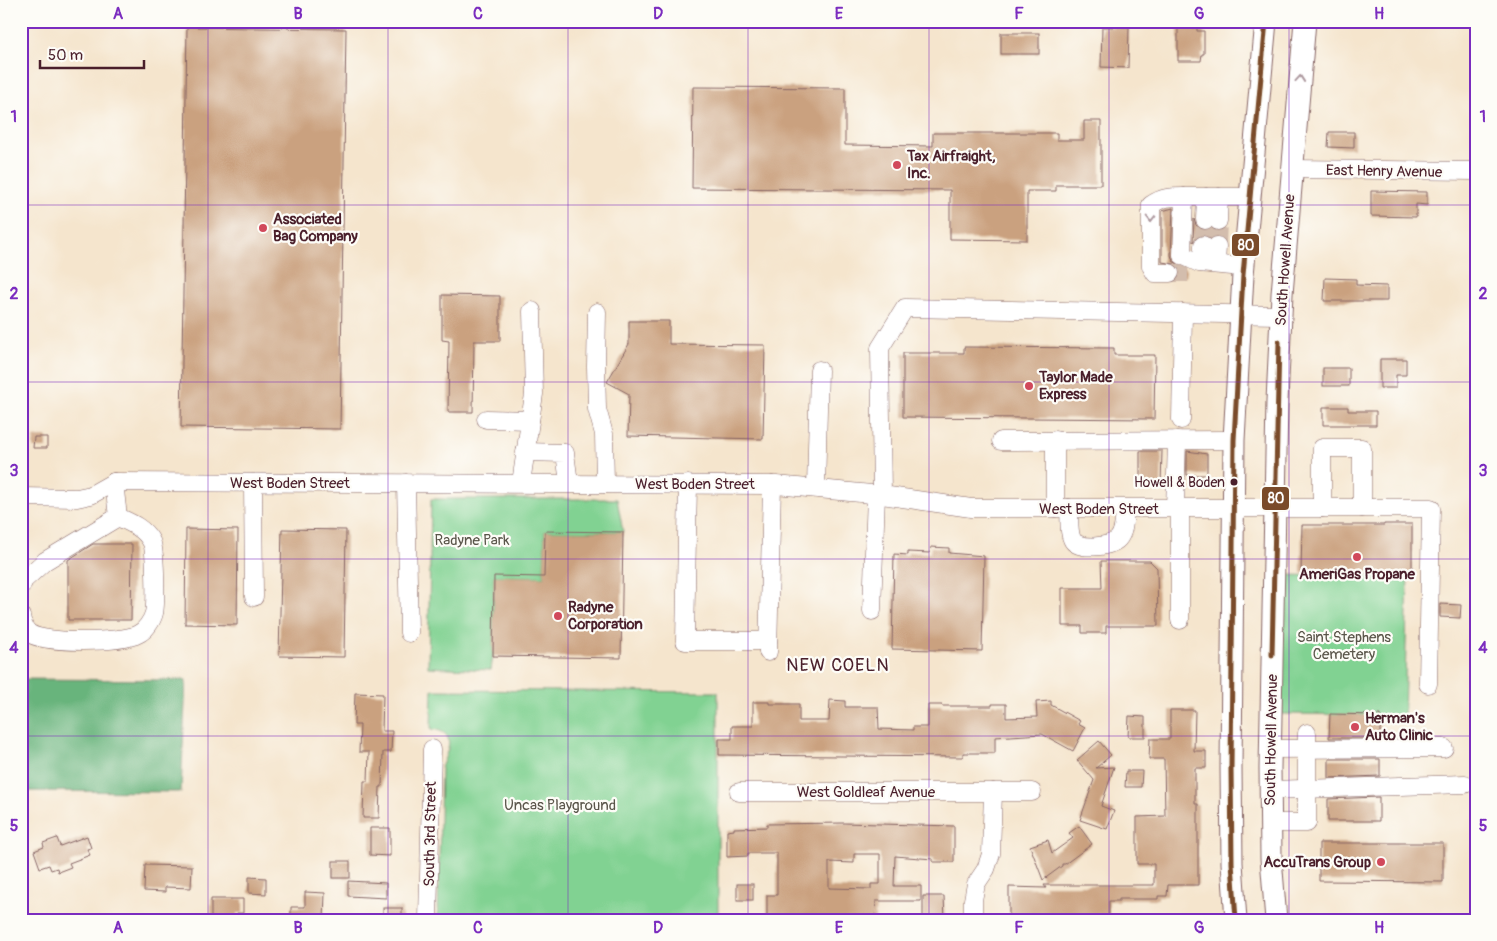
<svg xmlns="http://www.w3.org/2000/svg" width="1497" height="941" viewBox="0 0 1497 941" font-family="Pangolin,sans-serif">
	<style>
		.green { fill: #81d292; stroke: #66785e }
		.forest { fill: #68b47c; stroke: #596a54 }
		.building { fill: #caa17f; fill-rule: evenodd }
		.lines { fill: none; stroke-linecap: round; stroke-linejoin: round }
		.minor-tunnel { stroke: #d3bdad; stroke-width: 18; stroke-dasharray: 18 9; stroke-linecap: butt }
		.minor-casing { stroke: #866464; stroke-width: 19 }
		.major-casing { stroke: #866464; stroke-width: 23 }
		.minor { stroke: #fff; stroke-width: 18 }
		.major { stroke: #fff; stroke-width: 21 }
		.bus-1-casing { stroke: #fdfcf7; stroke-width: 9 }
		.bus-1 { stroke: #7a4b2a; stroke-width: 5 }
		.oneway { stroke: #ae9aa0 }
		.grid { fill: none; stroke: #7b2cbf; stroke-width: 1; stroke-opacity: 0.55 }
		.poi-dot { fill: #d1495b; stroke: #fdfcf7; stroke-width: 2 }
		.bus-dot { fill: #4a1f2b; stroke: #fdfcf7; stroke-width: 2 }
		.labels { text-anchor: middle; stroke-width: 4.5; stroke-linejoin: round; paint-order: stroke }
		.bus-label { font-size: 14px; fill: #4a1f2b; stroke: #fdfcf7; text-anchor: end }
		.poi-label { font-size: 15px; font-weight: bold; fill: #4a1f2b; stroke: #fdfcf7; text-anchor: start }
		.street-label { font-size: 15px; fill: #4a1f2b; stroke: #fdfcf7 }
		.park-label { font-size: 15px; fill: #5a554a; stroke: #fdfcf7 }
		.quarter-label { font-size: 18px; letter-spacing: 1px; fill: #4a1f2b; stroke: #fdfcf7 }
		.line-badge { stroke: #fdfcf7; stroke-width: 2 }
		.badge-label { font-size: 14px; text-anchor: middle; font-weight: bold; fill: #fff }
		.neatline { fill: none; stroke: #7b2cbf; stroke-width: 2 }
		.grid-label { font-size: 16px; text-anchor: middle; font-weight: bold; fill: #7b2cbf }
	</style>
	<rect width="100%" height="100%" fill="#fdfcf7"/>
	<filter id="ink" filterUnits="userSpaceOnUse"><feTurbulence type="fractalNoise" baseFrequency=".02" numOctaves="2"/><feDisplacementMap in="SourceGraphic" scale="10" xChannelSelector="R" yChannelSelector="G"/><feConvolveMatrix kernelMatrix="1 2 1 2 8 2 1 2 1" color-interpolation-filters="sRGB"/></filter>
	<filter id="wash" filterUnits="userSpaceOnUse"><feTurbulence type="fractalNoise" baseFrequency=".0096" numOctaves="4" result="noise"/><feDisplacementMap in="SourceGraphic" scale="20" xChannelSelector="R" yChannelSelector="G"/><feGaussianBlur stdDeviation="1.12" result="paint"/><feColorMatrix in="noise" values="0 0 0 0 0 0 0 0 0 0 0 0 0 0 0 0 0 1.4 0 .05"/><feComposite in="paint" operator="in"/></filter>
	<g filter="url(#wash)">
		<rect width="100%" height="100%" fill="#f5e5cd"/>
		<!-- green -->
		<g class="green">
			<polygon points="431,499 617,499 623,532 545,531 544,577 494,576 493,655 491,670 428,667"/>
			<polygon points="1283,575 1408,577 1404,715 1281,714"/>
			<path d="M432,690L718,692V920H438L441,768C447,751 459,732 431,729Z"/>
		</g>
		<!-- forest -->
		<polygon class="forest" points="21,679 186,680 181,792 21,791"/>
		<g id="blocks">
			<!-- building -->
			<g class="building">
				<polygon points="187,27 346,29 340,429 181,427"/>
				<polygon points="1102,27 1129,27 1128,68 1101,67"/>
				<polygon points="1178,27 1197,28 1197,31 1204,31 1204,54 1202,54 1201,61 1178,61"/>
				<rect x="1001" y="33" width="38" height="21"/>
				<polygon points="693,87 845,88 845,145 933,146 933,133 1057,133 1057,140 1084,140 1084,121 1101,121 1101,185 1056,185 1056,191 1027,191 1027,240 950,239 950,190 692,188"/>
				<polygon points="1329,132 1354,132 1354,148 1328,147"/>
				<polygon points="1371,191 1427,192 1427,205 1416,204 1416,217 1371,216"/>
				<polygon points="1173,208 1171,255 1173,261 1186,269 1186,276 1180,276 1179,268 1175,264 1162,262 1162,211"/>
				<polygon points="1194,219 1196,225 1200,229 1205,231 1211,229 1217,232 1222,231 1222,237 1217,235 1211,238 1203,234 1197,236 1193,242"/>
				<polygon points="1325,278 1356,279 1356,285 1387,286 1387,301 1324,301"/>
				<polygon points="442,295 500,296 500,341 474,341 473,412 448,412 449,341 442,340"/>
				<polygon points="629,321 669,321 669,344 765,345 763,439 628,436 629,394 607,382 629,344"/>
				<polygon points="964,347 1114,348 1114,355 1155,355 1154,419 903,417 903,353 964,353"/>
				<polygon points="1380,359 1406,359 1406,375 1396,375 1396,388 1380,388"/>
				<rect x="1323" y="368" width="26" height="18"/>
				<polygon points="1323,407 1348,407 1348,411 1376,411 1376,425 1323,425"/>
				<polygon points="34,437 47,437 47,448 33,448"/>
				<polygon points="1140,451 1162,451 1161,485 1140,485"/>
				<polygon points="1187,451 1207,454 1207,475 1187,475"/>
				<polygon points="1384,524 1412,524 1412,573 1301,573 1302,525 1384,525"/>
				<polygon points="186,529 238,530 237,625 185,624"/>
				<polygon points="282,529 346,530 344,657 279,656"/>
				<polygon points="545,531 623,532 621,658 493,656 494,576 544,577"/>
				<polygon points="93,544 132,544 131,620 68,620 68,560"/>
				<polygon points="931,547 949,548 949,553 984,556 982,651 892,649 894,554 908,555 908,552 930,553"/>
				<polygon points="1101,561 1150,561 1157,568 1158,626 1106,626 1106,633 1082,633 1082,626 1062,626 1062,588 1102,588"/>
				<polygon points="1440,604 1461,605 1460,618 1440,617"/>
				<polygon points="355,693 383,694 382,731 392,731 391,752 383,752 382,787 380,787 379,818 363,818 364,781 368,781 369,752 359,752 360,725 354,725"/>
				<polygon points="830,700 845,701 845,707 878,707 879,729 913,730 913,727 928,727 928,705 942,705 942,706 992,706 992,704 1006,704 1006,718 1037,717 1036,702 1051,701 1051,705 1080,721 1078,724 1085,728 1073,751 1042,734 995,737 995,753 963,753 963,757 719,755 719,739 732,739 732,726 753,726 753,702 769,702 769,704 799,704 799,721 829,721"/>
				<polygon points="1170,710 1195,710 1194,751 1206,751 1206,768 1195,768 1195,804 1198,804 1198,885 1168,885 1167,896 1158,896 1158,899 1119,899 1119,901 1109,901 1109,920 1009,920 1009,887 1046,888 1044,885 1154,885 1154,864 1137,864 1137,817 1165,816 1164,759 1149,759 1150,739 1170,739"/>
				<polygon points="1330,714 1380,715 1380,738 1329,738"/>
				<polygon points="1129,716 1145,717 1145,737 1128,737"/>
				<polygon points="1099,741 1111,755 1096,768 1114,767 1101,806 1114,811 1107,829 1080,820 1094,780 1077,760"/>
				<polygon points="1329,759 1380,759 1380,776 1329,778"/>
				<polygon points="1126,771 1142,771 1141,787 1125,787"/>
				<polygon points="1379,797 1379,821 1328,821 1328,799"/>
				<path d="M843,823L954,826V862H933V859L895,856L894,886H921V901H876L875,920H767V895H777V853H748V856L727,857V831L734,830V828L767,827V824ZM854,854H880V884H871V889L829,888V862L854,863Z"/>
				<polygon points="1079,826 1092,844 1065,864 1062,864 1062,866 1043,880 1030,846 1048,840 1052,853 1073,838 1069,833"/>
				<polygon points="370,828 390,828 390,856 370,855"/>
				<polygon points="87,836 91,848 87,849 90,855 69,863 71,867 58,872 57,868 51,870 49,865 40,868 34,851 44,847 43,843 57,838 60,846"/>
				<polygon points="1319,843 1443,843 1443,882 1319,881"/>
				<rect x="333" y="861" width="17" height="17"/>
				<polygon points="145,865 192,866 191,888 165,887 165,892 144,891"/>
				<polygon points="249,877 266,878 266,894 249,893"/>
				<polygon points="348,881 386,883 386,898 348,896"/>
				<rect x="737" y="884" width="16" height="16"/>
				<polygon points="305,892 325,893 324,920 291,920 291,907 305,907"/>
				<polygon points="923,896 944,896 945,920 923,920"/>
				<polygon points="211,899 243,899 243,913 237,913 237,920 211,920"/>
				<rect x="383" y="908" width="19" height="12"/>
			</g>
		</g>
	</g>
	<g filter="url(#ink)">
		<use href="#blocks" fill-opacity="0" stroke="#866464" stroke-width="1"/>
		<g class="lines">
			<!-- minor-tunnel -->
			<g class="minor-tunnel">
				<polyline points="1203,245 1205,220"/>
				<polyline points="1217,246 1218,221"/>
				<polyline points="1170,273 1191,273"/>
			</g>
			<!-- minor casing -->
			<g class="minor-casing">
				<g id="minor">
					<polyline points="1292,169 1476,171"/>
					<polyline points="1205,220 1206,197"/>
					<polyline points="1218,221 1219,197"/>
					<polyline points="1203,263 1203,245"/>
					<polyline points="1216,264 1217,246"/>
					<polyline points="1243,267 1199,263 1182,255 1184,197 1250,197"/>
					<path d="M1170,273H1155L1151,266V205C1162,197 1170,197 1184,197"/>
					<polyline points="597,312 596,366 597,409 604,434 605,484"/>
					<polyline points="486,419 530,420"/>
					<polyline points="1181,420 1183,313"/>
					<polyline points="1001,441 1234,440"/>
					<polyline points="525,452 565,453 569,483"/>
					<polyline points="114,482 118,517"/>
					<polyline points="253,483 254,597"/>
					<polyline points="406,483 409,633"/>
					<polyline points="521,483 534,394 532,311"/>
					<polyline points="688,484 685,641 768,641"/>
					<polyline points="816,488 819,370"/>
					<polyline points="882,495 880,348 905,308 1281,315"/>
					<polyline points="21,497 77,498 91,495 114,482 776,485 882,495 971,508 1431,508 1428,684"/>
					<polyline points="1055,508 1055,440"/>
					<path d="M1069,508C1070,518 1068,531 1072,539C1077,551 1111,547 1118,539C1125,531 1124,518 1125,509"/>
					<polyline points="1322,508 1322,448 1362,448 1362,508"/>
					<polyline points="1175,509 1177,440"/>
					<polyline points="1180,509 1180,620"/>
					<polyline points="21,587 24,580 45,561 118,517"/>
					<polyline points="872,611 876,494"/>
					<path d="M21,616C22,622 24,629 29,633C43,644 122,643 138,634C145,631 152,621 154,613C156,604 156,549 151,541C144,528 131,523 118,517"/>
					<polyline points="768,652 772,485"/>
					<polyline points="1271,749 1444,748"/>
					<polyline points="1270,790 1465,784"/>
					<polyline points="739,792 1032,792"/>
					<polyline points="1271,823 1307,823 1307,733"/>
					<polyline points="428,920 432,749"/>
					<polyline points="973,920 973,900 976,884 986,869 991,854 993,792"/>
				</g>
			</g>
			<!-- major casing -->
			<g class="major-casing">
				<g id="major">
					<polyline points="1236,920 1232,863 1231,768 1234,440 1243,275 1266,21"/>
					<polyline points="1276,920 1271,858 1270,768 1277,401 1282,294 1305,21"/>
				</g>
			</g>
			<!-- minor -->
			<use href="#minor" class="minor"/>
			<!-- major -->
			<use href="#major" class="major"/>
			<!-- bus-1 casing -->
			<g class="bus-1-casing">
				<g id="bus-1">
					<polyline points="1272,655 1279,342"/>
					<polyline points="1236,920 1232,863 1231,768 1234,440 1243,275 1266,21"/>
				</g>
			</g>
			<!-- bus-1 -->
			<use href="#bus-1" class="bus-1"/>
		</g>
		<!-- one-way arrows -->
		<defs><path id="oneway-chevron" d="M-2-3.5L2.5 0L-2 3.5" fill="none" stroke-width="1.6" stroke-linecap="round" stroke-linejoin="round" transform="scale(1.25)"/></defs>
		<g class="oneway">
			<use href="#oneway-chevron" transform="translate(1300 79) rotate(-85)"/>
			<use href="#oneway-chevron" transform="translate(1151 219) rotate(90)"/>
		</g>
	</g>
	<!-- grid -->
	<path class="grid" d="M208,21V920M388,21V920M568,21V920M748,21V920M929,21V920M1109,21V920M1289,21V920M21,205H1476M21,382H1476M21,559H1476M21,736H1476"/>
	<!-- markers -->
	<g class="poi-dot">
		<circle cx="897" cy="165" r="5"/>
		<circle cx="263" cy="228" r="5"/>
		<circle cx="1029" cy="386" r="5"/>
		<circle cx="1357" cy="557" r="5"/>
		<circle cx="558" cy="616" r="5"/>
		<circle cx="1355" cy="727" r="5"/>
		<circle cx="1381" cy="862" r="5"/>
	</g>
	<circle class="bus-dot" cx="1234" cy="482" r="4.5"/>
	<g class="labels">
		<!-- bus labels -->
		<g class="bus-label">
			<text x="1225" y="487">Howell &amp; Boden</text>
		</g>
		<!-- poi labels -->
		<g class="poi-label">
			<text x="907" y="161">Tax Airfraight,<tspan x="907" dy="17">Inc.</tspan></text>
			<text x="273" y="224">Associated<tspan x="273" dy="17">Bag Company</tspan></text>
			<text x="1039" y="382">Taylor Made<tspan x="1039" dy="17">Express</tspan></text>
			<text x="1357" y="579" text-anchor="middle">AmeriGas Propane</text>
			<text x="568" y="612">Radyne<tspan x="568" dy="17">Corporation</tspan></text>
			<text x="1365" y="723">Herman's<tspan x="1365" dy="17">Auto Clinic</tspan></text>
			<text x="1371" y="867" text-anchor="end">AccuTrans Group</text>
		</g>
		<!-- street labels -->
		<g class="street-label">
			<text transform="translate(1384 171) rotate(1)" y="5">East Henry Avenue</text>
			<text transform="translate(1285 260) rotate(-86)" y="5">South Howell Avenue</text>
			<text x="290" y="488">West Boden Street</text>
			<text x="695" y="489">West Boden Street</text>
			<text x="1099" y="514">West Boden Street</text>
			<text transform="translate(1271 740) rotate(-89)" y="5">South Howell Avenue</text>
			<text x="866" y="797">West Goldleaf Avenue</text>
			<text transform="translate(430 834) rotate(-89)" y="5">South 3rd Street</text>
		</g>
		<!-- park labels -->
		<g class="park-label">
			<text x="472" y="545">Radyne Park</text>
			<text x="1344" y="642">Saint Stephens<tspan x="1344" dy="17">Cemetery</tspan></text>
			<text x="560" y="810">Uncas Playground</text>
		</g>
		<!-- quarter labels -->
		<g class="quarter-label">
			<text x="838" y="671">NEW COELN</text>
		</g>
	</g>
	<g class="line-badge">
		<rect x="1231" y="233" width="29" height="24" rx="5" fill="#7a4b2a"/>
		<rect x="1261" y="486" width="29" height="25" rx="5" fill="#7a4b2a"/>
	</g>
	<g class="badge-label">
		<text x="1246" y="250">80</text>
		<text x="1276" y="503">80</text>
	</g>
	<!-- margin -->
	<rect width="1497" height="941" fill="none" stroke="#fdfcf7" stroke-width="55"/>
	<!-- scale -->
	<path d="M40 60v8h104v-8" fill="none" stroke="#4a1f2b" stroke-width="2.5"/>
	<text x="48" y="60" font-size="15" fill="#4a1f2b" stroke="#fdfcf7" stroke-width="4" paint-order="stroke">50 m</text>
	<rect x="28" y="28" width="1442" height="886" class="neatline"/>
	<g class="grid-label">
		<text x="118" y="19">A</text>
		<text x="298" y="19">B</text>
		<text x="478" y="19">C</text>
		<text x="658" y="19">D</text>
		<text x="839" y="19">E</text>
		<text x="1019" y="19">F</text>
		<text x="1199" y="19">G</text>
		<text x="1379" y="19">H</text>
		<text x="14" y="122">1</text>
		<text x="1483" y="122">1</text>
		<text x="14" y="299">2</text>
		<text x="1483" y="299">2</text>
		<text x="14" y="476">3</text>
		<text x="1483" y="476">3</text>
		<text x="14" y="653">4</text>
		<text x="1483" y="653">4</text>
		<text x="14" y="831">5</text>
		<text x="1483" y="831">5</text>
		<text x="118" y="933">A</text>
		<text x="298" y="933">B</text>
		<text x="478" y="933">C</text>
		<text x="658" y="933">D</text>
		<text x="839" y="933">E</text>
		<text x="1019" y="933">F</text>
		<text x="1199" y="933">G</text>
		<text x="1379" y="933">H</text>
	</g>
</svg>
